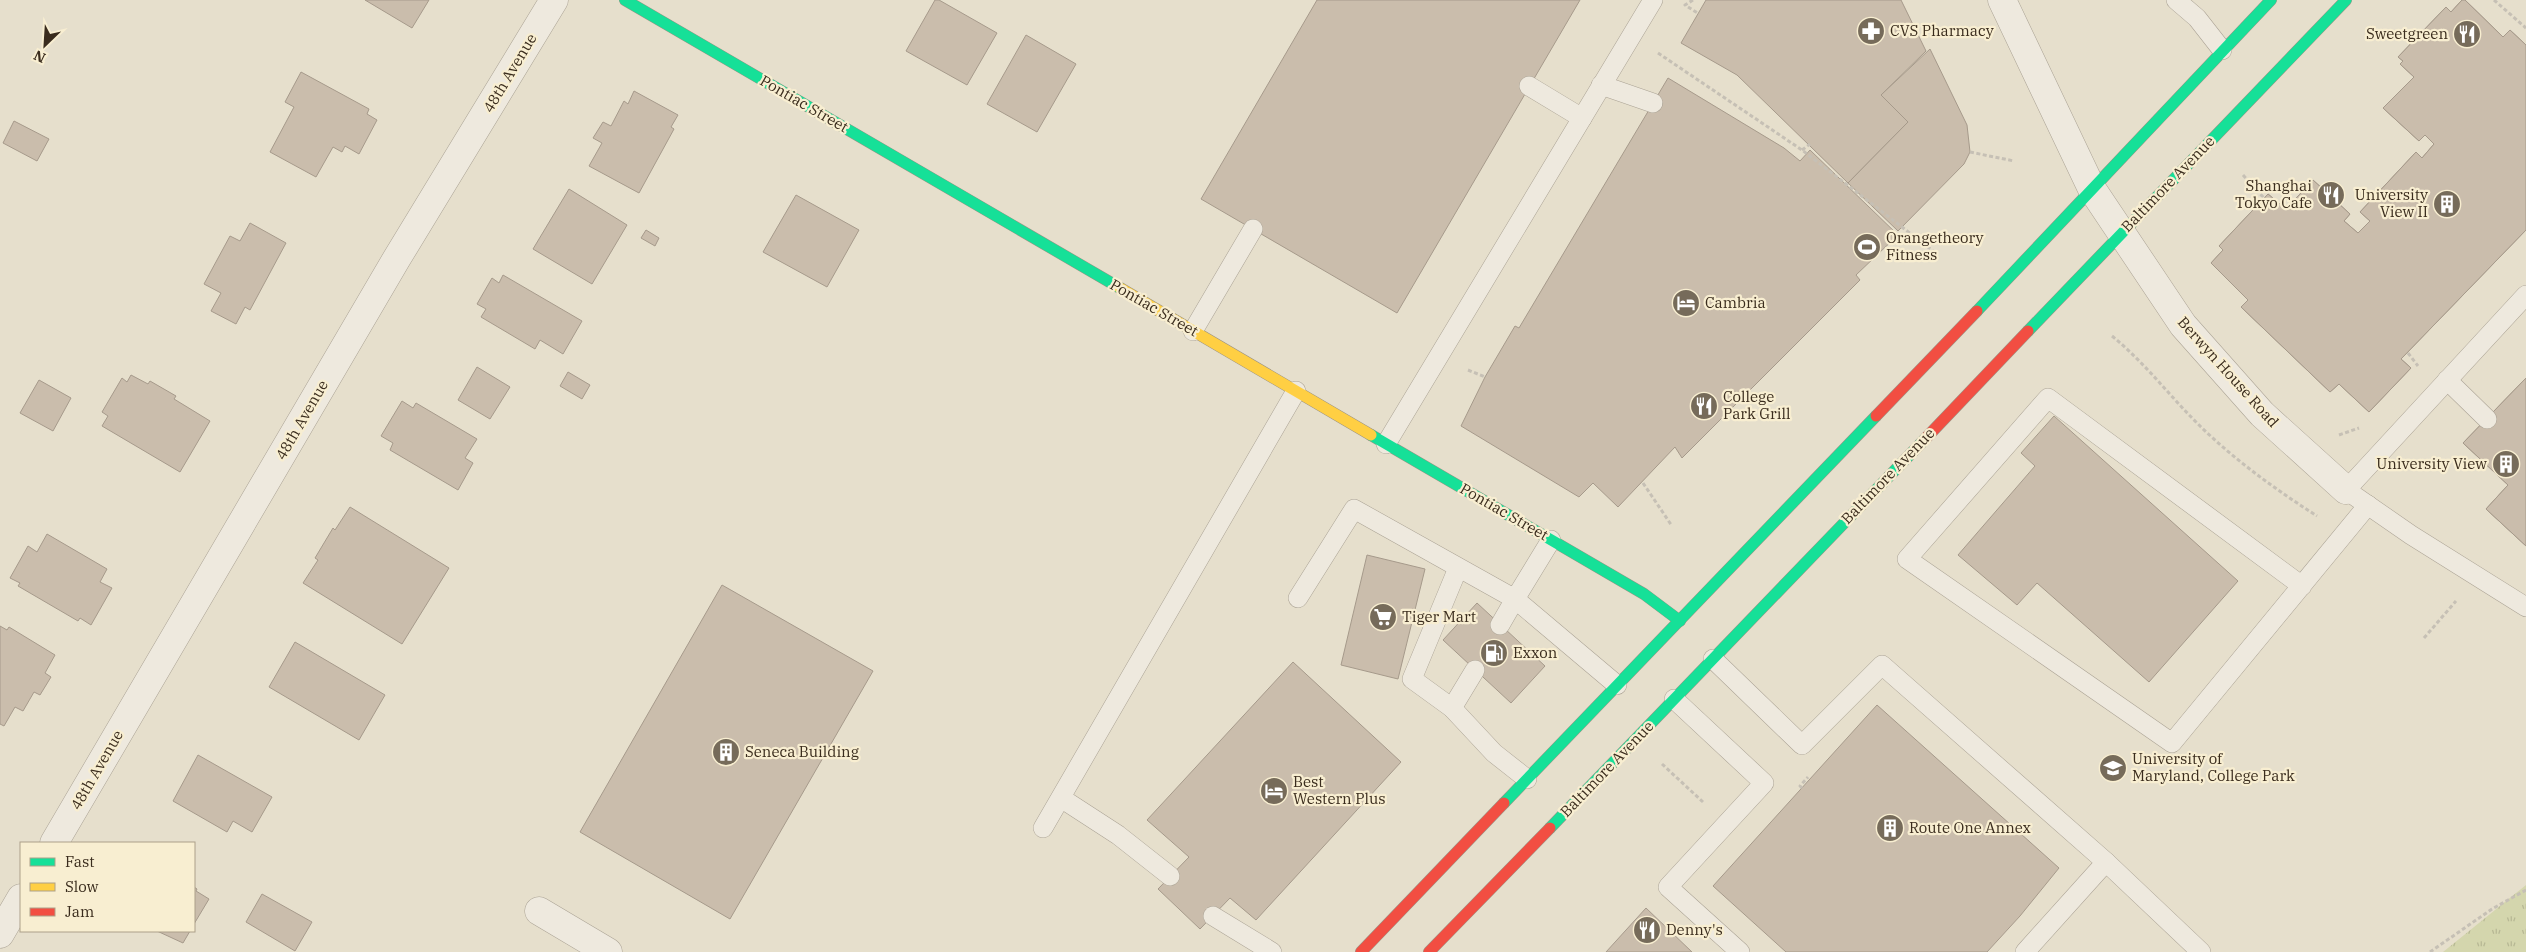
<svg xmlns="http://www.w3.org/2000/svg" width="2526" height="952" viewBox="0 0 2526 952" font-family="'IBM Plex Serif',serif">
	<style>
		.grass { fill: url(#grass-tufts) }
		.building { fill: #cabdac; stroke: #a69a8b; fill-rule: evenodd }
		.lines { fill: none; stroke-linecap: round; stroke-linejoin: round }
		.lane-casing { stroke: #aba395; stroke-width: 20 }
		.street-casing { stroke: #aba395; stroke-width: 29 }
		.fast-casing { stroke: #9b9385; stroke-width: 12 }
		.slow-casing { stroke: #9b9385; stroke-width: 12 }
		.jam-casing { stroke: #9b9385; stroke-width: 12 }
		.path { stroke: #c6c0b5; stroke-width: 3; stroke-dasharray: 4 2.5; stroke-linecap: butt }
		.lane { stroke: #eee9de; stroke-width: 19 }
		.street { stroke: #eee9de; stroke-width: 28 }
		.fast { stroke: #16e098; stroke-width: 11 }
		.slow { stroke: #ffcf43; stroke-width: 11 }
		.jam { stroke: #f24e42; stroke-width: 11 }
		.labels { text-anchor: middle; stroke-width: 4.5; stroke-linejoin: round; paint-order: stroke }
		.poi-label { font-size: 15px; fill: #3a2c1d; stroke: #f8eed1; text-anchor: start }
		.street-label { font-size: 15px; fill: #3a2c1d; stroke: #f8eed1 }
	</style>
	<defs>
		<pattern id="grass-tufts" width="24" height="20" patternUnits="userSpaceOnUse" patternTransform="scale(1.25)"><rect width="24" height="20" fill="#d4d6ad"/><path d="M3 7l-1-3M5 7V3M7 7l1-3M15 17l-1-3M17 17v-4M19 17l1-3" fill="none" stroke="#b7b894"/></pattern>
	</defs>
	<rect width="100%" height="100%" fill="#e6dfcc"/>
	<!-- grass -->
	<polygon class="grass" points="2526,885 2526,952 2443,952"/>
	<!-- building -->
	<g class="building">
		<polygon points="365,0 429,0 412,28"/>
		<polygon points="935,0 939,0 997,33 967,85 906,51"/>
		<polygon points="1317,0 1580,0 1397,313 1201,199"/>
		<polygon points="1706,0 1901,0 1926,51 1881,95 1908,122 1848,183 1737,75 1681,43"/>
		<path d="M2462,0H2465L2503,37L2510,30L2526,45V230L2401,359L2411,368L2369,412L2339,384L2330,392L2241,307L2248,300L2211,263L2223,250L2219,246L2268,194L2286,209L2313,180L2350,214L2344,221L2358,233L2370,221L2360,212L2416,152L2422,158L2434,144L2425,135L2419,141L2383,108L2414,77L2400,64L2403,61L2398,57L2446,7L2451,12ZM2477,100L2519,139L2483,178L2467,162L2463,166L2449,153L2464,138L2452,126Z"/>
		<polygon points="2462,0 2465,0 2503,37 2510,30 2526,45 2526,230 2401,359 2411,368 2369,412 2339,384 2330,392 2241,307 2248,300 2211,263 2223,250 2219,246 2268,194 2286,209 2313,180 2350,214 2344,221 2358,233 2370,221 2360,212 2416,152 2422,158 2434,144 2425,135 2419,141 2383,108 2414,77 2400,64 2403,61 2398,57 2446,7 2451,12"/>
		<polygon points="1026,35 1076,64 1037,132 987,104"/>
		<polygon points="1930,49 1967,125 1970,152 1964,164 1898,231 1848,183 1908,122 1881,95"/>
		<polygon points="301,72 369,109 367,114 377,120 359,154 345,146 342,152 333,147 316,177 270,152 294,107 285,102"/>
		<polygon points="1668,78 1784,148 1800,161 1810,150 1898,235 1856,275 1860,280 1682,458 1675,447 1618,507 1593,483 1579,497 1461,426 1485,377 1515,326 1519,328"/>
		<polygon points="634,91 678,115 671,127 674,129 639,193 589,166 602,143 593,138 603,122 611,126 624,101 628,104"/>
		<polygon points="14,121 49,139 37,161 3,143"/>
		<polygon points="569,189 627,225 592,284 533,249"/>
		<polygon points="796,195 859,230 827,287 763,252"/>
		<polygon points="250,223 286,243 250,310 245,307 236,324 211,311 221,293 204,284 230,236 240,241"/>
		<polygon points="646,230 659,238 655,246 641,238"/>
		<polygon points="503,275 582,321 563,354 540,340 535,349 481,317 486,309 477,304 492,278 499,283"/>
		<polygon points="477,367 510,387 490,419 458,400"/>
		<polygon points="568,372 590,385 582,399 560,386"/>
		<polygon points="131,375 148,384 150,381 176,396 174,399 210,421 180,472 102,426 108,416 102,412 122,378 127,382"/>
		<polygon points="2526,378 2526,546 2486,509 2508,485 2463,443"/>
		<polygon points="2526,378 2526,546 2486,509 2508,485 2463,443"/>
		<polygon points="39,380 71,398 53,431 20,413"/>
		<polygon points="402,401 413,408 416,403 477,439 465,458 473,463 458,490 390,450 393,443 381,436"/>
		<polygon points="2054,416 2238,581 2149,682 2037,583 2017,605 1958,555 2035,466 2021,453"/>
		<polygon points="350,507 449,568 402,644 303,583 318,560 315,558 333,528 335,530"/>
		<polygon points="47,534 107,569 100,582 112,588 91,625 80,618 78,621 18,586 20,583 10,578 28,546 37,552"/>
		<polygon points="1367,555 1425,569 1398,679 1341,665"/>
		<polygon points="722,585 873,671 730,919 580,832"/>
		<polygon points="1477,603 1545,666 1511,703 1443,640"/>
		<polygon points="0,626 7,630 9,627 55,655 45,673 51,677 40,695 34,692 23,711 15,707 4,726 0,724"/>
		<polygon points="295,642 385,695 359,740 269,687"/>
		<polygon points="1293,662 1401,762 1256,920 1230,898 1200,929 1158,889 1189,857 1147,820"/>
		<polygon points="1877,705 2059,868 2020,916 1987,952 1786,952 1713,886"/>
		<polygon points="198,755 272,797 252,832 233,821 227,832 173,801"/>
		<polygon points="194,887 197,889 196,891 209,899 194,924"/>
		<polygon points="262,894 312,922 295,951 246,922"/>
		<polygon points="1646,908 1692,952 1606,952"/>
		<polygon points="157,931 190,931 183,943"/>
	</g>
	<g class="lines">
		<!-- lane casing -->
		<g class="lane-casing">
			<g id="lane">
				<polyline points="2176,0 2197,18 2222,50"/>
				<polyline points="1601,85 1653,103"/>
				<polyline points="1529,86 1582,118"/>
				<polyline points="2526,295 2346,490 2411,535 2526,607"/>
				<polyline points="1193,331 1253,229"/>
				<polyline points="2447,380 2487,419"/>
				<polyline points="1386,444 1653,0"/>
				<polyline points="1458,568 1412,679 1452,708 1494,753 1527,779"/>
				<polyline points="2302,586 2048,398 1907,559 2172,743 2368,505"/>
				<polyline points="1298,598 1354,509 1515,599 1551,540"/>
				<polyline points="1500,625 1515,599 1617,685"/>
				<polyline points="1713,659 1802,745 1882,665 2106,862 2025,952"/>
				<polyline points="1674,699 1764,783 1668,887 1740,952"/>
				<polyline points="1452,708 1475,670"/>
				<polyline points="1061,798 1118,835 1170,876"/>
				<polyline points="1043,828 1296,391"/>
				<polyline points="2106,862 2201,952"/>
				<polyline points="1213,916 1272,952"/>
			</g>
		</g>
		<!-- street casing -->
		<g class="street-casing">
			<g id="street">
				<polyline points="2002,0 2092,189 2183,325 2262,414 2346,490"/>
				<polyline points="54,843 397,258 554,0"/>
				<polyline points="539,911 608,952"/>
				<polyline points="0,934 21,898"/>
			</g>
		</g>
		<!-- fast casing -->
		<g class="fast-casing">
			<g id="fast">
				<polyline points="625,0 1120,288"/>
				<polyline points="1977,311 2271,0"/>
				<polyline points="2028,331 2346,0"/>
				<polyline points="1371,435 1644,594 1680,621"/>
				<polyline points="1504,803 1876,416"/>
				<polyline points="1550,828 1926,438"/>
			</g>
		</g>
		<!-- slow casing -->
		<g class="slow-casing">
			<polyline id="slow" points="1120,288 1371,435"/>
		</g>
		<!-- jam casing -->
		<g class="jam-casing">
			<g id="jam">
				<polyline points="1876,416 1977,311"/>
				<polyline points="1926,438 2028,331"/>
				<polyline points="1361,952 1504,803"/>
				<polyline points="1429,952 1550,828"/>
			</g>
		</g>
		<!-- path -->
		<g class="path">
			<polyline points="1693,0 1685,5 1699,14"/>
			<polyline points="2494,0 2526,28"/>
			<polyline points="1658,53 1802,150 1937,254"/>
			<polyline points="1802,150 1810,144"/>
			<polyline points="1970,152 2014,161"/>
			<polyline points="2243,175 2264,198"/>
			<path d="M2112,336C2144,362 2168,394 2197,423C2233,459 2275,489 2317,516"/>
			<polyline points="2408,353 2418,366"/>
			<polyline points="1468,370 1485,377"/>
			<polyline points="2339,435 2359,428"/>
			<polyline points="1643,483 1672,526"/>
			<polyline points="2424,638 2456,601"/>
			<polyline points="1662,764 1703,802"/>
			<polyline points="1802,788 1800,786 1808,777"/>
			<polyline points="2430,952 2492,909 2526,890"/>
		</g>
		<!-- lane -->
		<use href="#lane" class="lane"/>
		<!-- street -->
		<use href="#street" class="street"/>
		<!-- fast -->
		<use href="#fast" class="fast"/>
		<!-- slow -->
		<use href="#slow" class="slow"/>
		<!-- jam -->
		<use href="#jam" class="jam"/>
	</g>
	<!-- icons -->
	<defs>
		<g id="pharmacy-disc" transform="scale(1.4375)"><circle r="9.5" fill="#766b5a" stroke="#f8eed1"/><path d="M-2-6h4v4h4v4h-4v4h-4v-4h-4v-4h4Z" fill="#fff"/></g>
		<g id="restaurant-disc" transform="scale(1.4375)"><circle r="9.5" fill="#766b5a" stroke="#f8eed1"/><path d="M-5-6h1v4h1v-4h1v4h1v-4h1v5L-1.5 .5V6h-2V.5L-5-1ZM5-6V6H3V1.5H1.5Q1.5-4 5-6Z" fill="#fff"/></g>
		<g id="building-disc" transform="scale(1.4375)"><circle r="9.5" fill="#766b5a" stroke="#f8eed1"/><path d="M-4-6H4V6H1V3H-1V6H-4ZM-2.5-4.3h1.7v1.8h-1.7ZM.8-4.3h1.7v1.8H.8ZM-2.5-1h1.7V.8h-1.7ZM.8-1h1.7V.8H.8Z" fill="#fff"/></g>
		<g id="stadium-disc" transform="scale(1.4375)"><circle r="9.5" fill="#766b5a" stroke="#f8eed1"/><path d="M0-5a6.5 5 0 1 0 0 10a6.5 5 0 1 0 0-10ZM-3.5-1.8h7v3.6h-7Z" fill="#fff"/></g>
		<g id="hotel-disc" transform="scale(1.4375)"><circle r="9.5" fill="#766b5a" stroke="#f8eed1"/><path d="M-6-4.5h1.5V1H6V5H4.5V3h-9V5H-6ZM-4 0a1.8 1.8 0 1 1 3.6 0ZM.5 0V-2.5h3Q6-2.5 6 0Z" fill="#fff"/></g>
		<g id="supermarket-disc" transform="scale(1.4375)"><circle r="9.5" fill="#766b5a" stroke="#f8eed1"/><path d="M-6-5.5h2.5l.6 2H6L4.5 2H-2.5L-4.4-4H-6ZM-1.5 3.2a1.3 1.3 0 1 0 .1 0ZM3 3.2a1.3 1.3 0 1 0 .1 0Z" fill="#fff"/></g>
		<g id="fuel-disc" transform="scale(1.4375)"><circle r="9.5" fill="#766b5a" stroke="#f8eed1"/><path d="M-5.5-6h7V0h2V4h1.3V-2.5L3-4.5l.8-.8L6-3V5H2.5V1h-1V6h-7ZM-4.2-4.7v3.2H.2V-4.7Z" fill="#fff"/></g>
		<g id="university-disc" transform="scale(1.4375)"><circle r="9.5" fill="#766b5a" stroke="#f8eed1"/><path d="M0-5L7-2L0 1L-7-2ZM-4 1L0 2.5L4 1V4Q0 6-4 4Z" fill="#fff"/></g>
	</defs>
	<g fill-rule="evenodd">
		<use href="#pharmacy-disc" x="1871" y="31"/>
		<use href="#restaurant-disc" x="2467" y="34"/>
		<use href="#restaurant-disc" x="2331" y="195"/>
		<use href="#building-disc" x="2447" y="204"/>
		<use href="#stadium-disc" x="1867" y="247"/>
		<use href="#hotel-disc" x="1686" y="303"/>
		<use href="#restaurant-disc" x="1704" y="406"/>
		<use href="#building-disc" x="2506" y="464"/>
		<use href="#supermarket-disc" x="1383" y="617"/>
		<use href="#fuel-disc" x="1494" y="653"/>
		<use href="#building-disc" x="726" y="752"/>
		<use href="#university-disc" x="2113" y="768"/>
		<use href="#hotel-disc" x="1274" y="791"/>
		<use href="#building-disc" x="1890" y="828"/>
		<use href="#restaurant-disc" x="1647" y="930"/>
	</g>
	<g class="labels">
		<!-- poi labels -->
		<g class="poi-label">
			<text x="1890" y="36">CVS Pharmacy</text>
			<text x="2448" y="39" text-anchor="end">Sweetgreen</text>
			<text x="2312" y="191" text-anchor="end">Shanghai<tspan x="2312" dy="17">Tokyo Cafe</tspan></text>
			<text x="2428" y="200" text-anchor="end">University<tspan x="2428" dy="17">View II</tspan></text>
			<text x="1886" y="243">Orangetheory<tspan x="1886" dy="17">Fitness</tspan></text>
			<text x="1705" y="308">Cambria</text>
			<text x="1723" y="402">College<tspan x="1723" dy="17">Park Grill</tspan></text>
			<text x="2487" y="469" text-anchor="end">University View</text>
			<text x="1402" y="622">Tiger Mart</text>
			<text x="1513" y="658">Exxon</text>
			<text x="745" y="757">Seneca Building</text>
			<text x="2132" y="764">University of<tspan x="2132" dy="17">Maryland, College Park</tspan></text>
			<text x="1293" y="787">Best<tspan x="1293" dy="17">Western Plus</tspan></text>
			<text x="1909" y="833">Route One Annex</text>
			<text x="1666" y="935">Denny's</text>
		</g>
		<!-- street labels -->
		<g class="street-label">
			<text transform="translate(510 73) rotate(-59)" y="5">48th Avenue</text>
			<text transform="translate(804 104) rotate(30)" y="5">Pontiac Street</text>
			<text transform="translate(2168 184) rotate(-46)" y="5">Baltimore Avenue</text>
			<text transform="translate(1154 308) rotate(30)" y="5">Pontiac Street</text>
			<text transform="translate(2228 372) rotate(48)" y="5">Berwyn House Road</text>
			<text transform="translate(302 420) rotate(-60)" y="5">48th Avenue</text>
			<text transform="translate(1888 476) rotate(-46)" y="5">Baltimore Avenue</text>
			<text transform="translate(1504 512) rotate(30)" y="5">Pontiac Street</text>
			<text transform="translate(1607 769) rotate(-46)" y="5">Baltimore Avenue</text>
			<text transform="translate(97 770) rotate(-60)" y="5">48th Avenue</text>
		</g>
	</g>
	<!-- legend -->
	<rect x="20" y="842" width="175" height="90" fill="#f8eed1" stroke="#aca089"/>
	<rect x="30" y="858" width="25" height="8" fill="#16e098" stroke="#aca089"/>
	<text x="65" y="867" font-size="15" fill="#3a2c1d">Fast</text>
	<rect x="30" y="883" width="25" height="8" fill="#ffcf43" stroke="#aca089"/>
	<text x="65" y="892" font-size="15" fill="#3a2c1d">Slow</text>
	<rect x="30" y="908" width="25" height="8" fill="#f24e42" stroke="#aca089"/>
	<text x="65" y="917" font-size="15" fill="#3a2c1d">Jam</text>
	<!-- north arrow -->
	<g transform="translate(45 45) rotate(205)" stroke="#f8eed1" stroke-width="4" paint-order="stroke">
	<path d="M0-4L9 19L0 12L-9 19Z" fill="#3a2c1d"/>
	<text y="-8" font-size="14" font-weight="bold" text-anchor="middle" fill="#3a2c1d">N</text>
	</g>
</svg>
